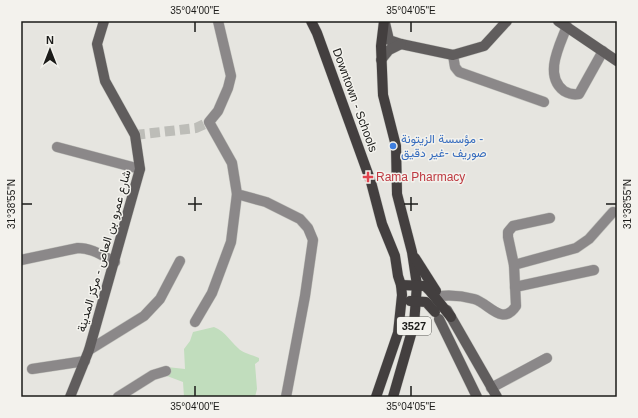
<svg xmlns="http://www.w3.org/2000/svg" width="638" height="418" viewBox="0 0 638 418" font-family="Arial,Vazirmatn,sans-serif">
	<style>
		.green { fill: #c1ddbd }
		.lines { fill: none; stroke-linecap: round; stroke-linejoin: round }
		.tertiary-tunnel { stroke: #bdbdb8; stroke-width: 10; stroke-dasharray: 10 5; stroke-linecap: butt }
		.minor-casing { stroke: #c1c1bc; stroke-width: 11 }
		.tertiary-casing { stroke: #c1c1bc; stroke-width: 11 }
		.secondary-casing { stroke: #c1c1bc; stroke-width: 11 }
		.primary-casing { stroke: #c1c1bc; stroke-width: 11 }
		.minor { stroke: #8b8889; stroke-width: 10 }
		.tertiary { stroke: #8b8889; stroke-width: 10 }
		.secondary { stroke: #605d5d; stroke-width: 10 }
		.primary { stroke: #433f3f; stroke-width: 10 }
		.ticks { fill: none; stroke: #1b1b19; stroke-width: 1.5 }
		.shop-dot { fill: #3f7fe0; stroke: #f3f2ed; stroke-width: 1.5 }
		.health-dot { fill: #e0444e; stroke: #f3f2ed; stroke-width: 1.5 }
		.labels { text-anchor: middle; stroke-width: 3; stroke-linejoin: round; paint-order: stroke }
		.shield { fill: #f3f2ed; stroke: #5c5c59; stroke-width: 1 }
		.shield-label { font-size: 11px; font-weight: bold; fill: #1b1b19 }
		.street-label { font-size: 12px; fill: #1b1b19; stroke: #f3f2ed }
		.shop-label { font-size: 12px; fill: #366cbe; stroke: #f3f2ed; text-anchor: start }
		.health-label { font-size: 12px; fill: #be3a42; stroke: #f3f2ed; text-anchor: start }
		.neatline { fill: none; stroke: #1b1b19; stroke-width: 1.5 }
		.ticks-label { font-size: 10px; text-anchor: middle; fill: #1b1b19 }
	</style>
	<rect width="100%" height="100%" fill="#e6e5e0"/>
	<!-- green -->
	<path class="green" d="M214,327C226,332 229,340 238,348C242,353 253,355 259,358V361L255,364L257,389L255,397H184L183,382L167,376V367L185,369L184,349L190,341L193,332Z"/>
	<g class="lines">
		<!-- tertiary-tunnel -->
		<polyline class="tertiary-tunnel" points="135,135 196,128 209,122"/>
		<!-- minor casing -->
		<g class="minor-casing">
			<g id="minor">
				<path d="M567,26C560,45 543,75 564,91C569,94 574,95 579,94L603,51"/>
				<polyline points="453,55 455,67 459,72 544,102"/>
				<polyline points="57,147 140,169"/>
				<path d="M21,260L78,248C92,248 103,256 115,262"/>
				<polyline points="514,265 576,248 589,239 613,212"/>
				<polyline points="515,287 594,270"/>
				<path d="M440,296C451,295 463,296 474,299C489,303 502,327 516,306L514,265L508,237V232L513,226L550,218"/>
				<polyline points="195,322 212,293 231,242 237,194"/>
				<polyline points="89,350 144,316 160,299 180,261"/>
				<polyline points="32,369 85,361"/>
				<polyline points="491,388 547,358"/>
				<polyline points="118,397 153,375 166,371"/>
			</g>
		</g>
		<!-- tertiary casing -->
		<g class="tertiary-casing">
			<polyline id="tertiary" points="218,21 231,76 228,88 218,111 209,122 232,163 237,194 266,202 300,219 308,228 313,240 305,296 286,397"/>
		</g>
		<!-- secondary casing -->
		<g class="secondary-casing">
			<g id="secondary">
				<polyline points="558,21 617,61"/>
				<polyline points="385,23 389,40 401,44 453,55 484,46 507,21"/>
				<polyline points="381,60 389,50 401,44"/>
				<polyline points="447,310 497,397"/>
				<polyline points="439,319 477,397"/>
				<polyline points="70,397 89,350 140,169 135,135 105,81 97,44 104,21"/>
			</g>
		</g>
		<!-- primary casing -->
		<g class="primary-casing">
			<g id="primary">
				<polyline points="311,21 317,33 371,182 382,224 395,256 398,276 401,285 402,295 398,333 376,397"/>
				<polyline points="384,21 381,46 383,95 396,146 397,194 412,252 417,285 414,324 393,397"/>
				<polyline points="415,258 436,291"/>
				<polyline points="401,285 425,286 430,291 451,317"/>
				<polyline points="410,301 426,302 435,312"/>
			</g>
		</g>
		<!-- minor -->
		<use href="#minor" class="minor"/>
		<!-- tertiary -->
		<use href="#tertiary" class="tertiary"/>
		<!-- secondary -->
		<use href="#secondary" class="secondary"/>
		<!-- primary -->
		<use href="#primary" class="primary"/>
	</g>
	<!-- ticks -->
	<path class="ticks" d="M195,22V32M411,22V32M195,197V211M411,197V211M22,204H32M188,204H202M404,204H418M606,204H616M195,386V396M411,386V396"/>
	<!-- markers -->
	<circle class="shop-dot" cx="393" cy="146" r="4"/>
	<path class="health-dot" d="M366 171h4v4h4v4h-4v4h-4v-4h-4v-4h4z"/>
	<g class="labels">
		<!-- shield labels -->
		<rect class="shield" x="397" y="317" width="34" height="18" rx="3"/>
		<g class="shield-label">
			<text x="414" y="330">3527</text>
		</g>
		<!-- street labels -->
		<g class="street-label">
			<text transform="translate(355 100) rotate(70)" y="4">Downtown - Schools</text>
			<text transform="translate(104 251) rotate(-74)" y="4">شارع عمرو بن العاص - مركز المدينة</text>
		</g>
		<!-- shop labels -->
		<g class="shop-label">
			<text x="401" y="143">مؤسسة الزيتونة -<tspan x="401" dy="14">صوريف -غير دقيق</tspan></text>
		</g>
		<!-- health labels -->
		<g class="health-label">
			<text x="376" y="181">Rama Pharmacy</text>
		</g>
	</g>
	<!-- border -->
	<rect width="638" height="418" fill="none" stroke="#f3f2ed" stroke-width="44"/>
	<!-- north arrow -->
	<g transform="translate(50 50)" stroke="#f3f2ed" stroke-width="3" paint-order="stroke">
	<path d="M0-3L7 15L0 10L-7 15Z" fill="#1b1b19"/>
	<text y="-6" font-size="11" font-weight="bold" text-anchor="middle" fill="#1b1b19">N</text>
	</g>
	<rect x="22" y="22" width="594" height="374" class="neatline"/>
	<g class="ticks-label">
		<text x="195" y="14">35°04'00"E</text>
		<text x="411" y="14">35°04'05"E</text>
		<text transform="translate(11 204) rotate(-90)" y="4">31°38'55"N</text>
		<text transform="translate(627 204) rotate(-90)" y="4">31°38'55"N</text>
		<text x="195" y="410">35°04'00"E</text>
		<text x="411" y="410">35°04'05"E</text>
	</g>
</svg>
